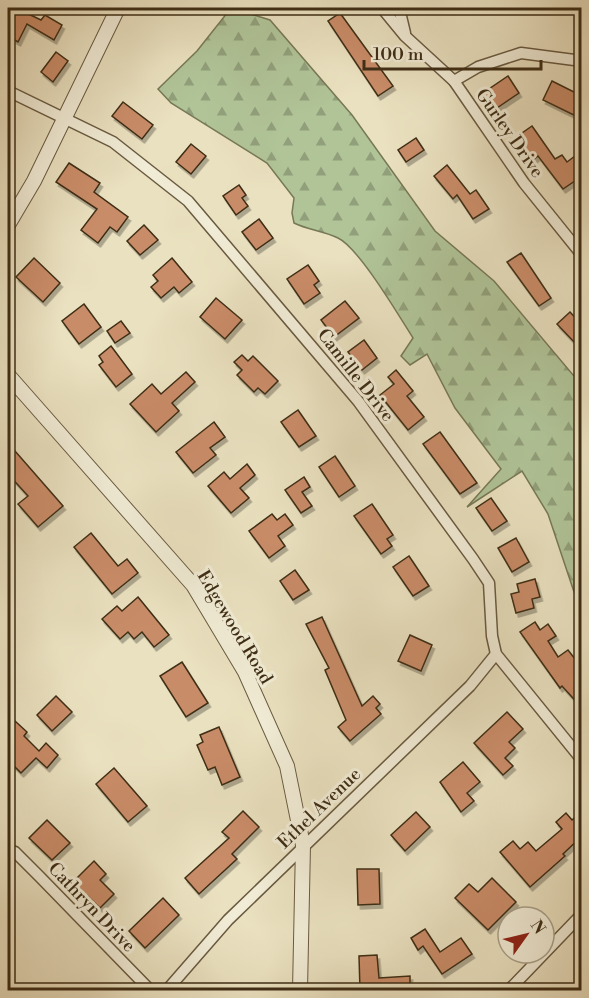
<svg xmlns="http://www.w3.org/2000/svg" width="589" height="998" viewBox="0 0 589 998" font-family="'Libre Bodoni',serif">
	<style>
		.forest { fill: url(#forest-firs); stroke: #777856; stroke-width: 1.5 }
		.building { fill: #c98c68; stroke: #3e2d15; stroke-width: 1.5; filter: url(#shadow) }
		.lines { fill: none; stroke-linecap: round; stroke-linejoin: round }
		.minor-casing { stroke: #695a40; stroke-width: 13 }
		.tertiary-casing { stroke: #695a40; stroke-width: 16 }
		.minor { stroke: #f1ecd6; stroke-width: 10 }
		.tertiary { stroke: #f1ecd6; stroke-width: 14 }
		.labels { text-anchor: middle; stroke-width: 6; stroke-linejoin: round; paint-order: stroke }
		.street-label { font-size: 18px; fill: #3e2d15; stroke: #f1ecd6 }
	</style>
	<defs>
		<pattern id="forest-firs" width="22" height="20" patternUnits="userSpaceOnUse" patternTransform="scale(1.5)"><rect width="22" height="20" fill="#b0c498"/><path d="M5 1l3.5 6h-7zM16 11l3.5 6h-7z" fill="#91a07b"/></pattern>
		<filter id="shadow"><feDropShadow dx="2.5" dy="4" stdDeviation="0" flood-color="#0004"/></filter>
	</defs>
	<rect width="100%" height="100%" fill="#eae1c0"/>
	<filter id="stains"><feTurbulence type="fractalNoise" baseFrequency=".00333" numOctaves="4"/><feColorMatrix values="0 0 0 0 .2 0 0 0 0 .09 0 0 0 0 .02 0 0 0 .5 -.17"/></filter>
	<radialGradient id="worn" r=".72"><stop offset=".6" stop-color="#630" stop-opacity="0"/><stop offset="1" stop-color="#630" stop-opacity=".3"/></radialGradient>
	<!-- forest -->
	<path class="forest" d="M231,8L270,20L352,115L435,231L494,281L573,375L581,379V603L574,592L548,514L522,471L467,507L501,469L455,408L427,354L410,365L401,356L413,338C399,316 359,248 338,238C324,231 308,230 294,223L292,213L294,198L267,163L171,103L158,89L197,51Z"/>
	<!-- building -->
	<g class="building">
		<polygon points="18,9 41,20 45,15 62,25 54,40 27,24 18,42 8,36 8,29"/>
		<polygon points="340,13 393,86 378,96 328,21"/>
		<polygon points="56,52 68,61 53,82 41,72"/>
		<polygon points="508,76 519,93 494,110 483,93"/>
		<polygon points="552,81 582,96 582,119 543,100"/>
		<polygon points="123,102 153,125 142,139 112,116"/>
		<polygon points="532,126 555,159 562,155 567,162 575,156 582,165 582,176 563,189 538,156 532,161 515,138"/>
		<polygon points="416,138 424,150 406,162 398,150"/>
		<polygon points="191,144 206,156 191,174 176,162"/>
		<polygon points="69,163 100,183 94,192 128,217 117,232 110,227 98,243 81,230 97,209 56,182"/>
		<polygon points="447,165 470,194 476,190 489,209 473,219 457,195 453,199 434,176"/>
		<polygon points="239,185 246,195 242,198 248,206 236,215 223,196"/>
		<polygon points="259,219 273,238 256,250 242,232"/>
		<polygon points="144,225 158,240 140,255 127,241"/>
		<polygon points="521,253 551,298 539,306 507,262"/>
		<polygon points="34,258 60,283 43,302 16,277"/>
		<polygon points="172,258 192,282 179,293 174,287 161,298 151,287 158,281 153,275"/>
		<polygon points="308,265 319,281 314,285 320,293 304,304 287,279"/>
		<polygon points="216,298 242,320 225,339 200,317"/>
		<polygon points="345,301 359,318 334,337 321,320"/>
		<polygon points="84,304 101,327 79,344 62,321"/>
		<polygon points="570,312 582,325 582,336 575,343 557,324"/>
		<polygon points="121,321 130,333 115,343 107,331"/>
		<polygon points="364,340 377,358 362,370 348,352"/>
		<polygon points="111,346 132,374 116,387 99,365 103,362 99,356"/>
		<polygon points="242,355 248,361 253,356 278,381 265,394 258,388 254,392 237,375 242,370 234,362"/>
		<polygon points="396,370 413,391 407,396 424,417 408,430 380,395 394,384 388,377"/>
		<polygon points="186,372 195,382 172,403 179,411 156,432 130,404 152,384 161,394"/>
		<polygon points="298,410 316,436 299,447 281,422"/>
		<polygon points="214,422 225,437 210,448 216,455 193,473 176,452"/>
		<polygon points="440,432 477,483 460,494 423,444"/>
		<polygon points="8,443 63,506 38,527 18,504 28,496 8,474"/>
		<polygon points="335,456 355,486 339,497 319,467"/>
		<polygon points="247,464 255,475 240,488 249,498 231,513 208,486 224,472 230,479"/>
		<polygon points="304,477 310,487 302,492 312,506 301,513 285,490"/>
		<polygon points="491,498 507,521 492,531 476,508"/>
		<polygon points="372,504 393,535 387,539 392,546 381,554 354,516"/>
		<polygon points="272,514 277,520 285,514 293,525 278,536 285,546 269,558 249,531"/>
		<polygon points="91,533 118,566 127,559 138,573 112,594 74,547"/>
		<polygon points="516,538 529,562 512,572 498,548"/>
		<polygon points="409,556 429,586 413,596 393,567"/>
		<polygon points="295,570 309,590 293,600 280,581"/>
		<polygon points="535,579 540,597 532,599 534,608 516,613 511,594 519,592 517,584"/>
		<polygon points="138,597 169,635 154,647 142,632 134,639 128,632 120,639 102,619 117,606 122,611"/>
		<polygon points="322,617 362,706 373,696 380,704 376,708 381,714 350,741 338,727 346,720 325,670 329,668 306,624"/>
		<polygon points="535,622 540,630 548,624 556,636 548,641 558,657 568,650 582,668 582,708 562,686 560,688 520,632"/>
		<polygon points="410,635 432,645 421,671 398,661"/>
		<polygon points="182,662 208,703 186,717 160,676"/>
		<polygon points="56,696 72,712 52,731 37,715"/>
		<polygon points="507,712 523,729 509,742 515,748 505,758 513,766 503,775 474,743"/>
		<polygon points="15,721 27,732 24,736 39,751 46,743 58,755 47,768 36,758 21,773 8,760 8,729"/>
		<polygon points="219,727 240,777 222,785 215,767 208,770 197,745 203,742 200,735"/>
		<polygon points="463,762 480,782 467,793 474,801 461,812 440,782"/>
		<polygon points="114,768 147,806 128,822 96,784"/>
		<polygon points="243,811 259,827 232,854 237,859 199,894 185,878 229,838 222,832"/>
		<polygon points="582,811 582,836 563,854 565,856 530,887 500,852 513,841 520,849 528,842 536,851 562,829 556,822 566,813 572,820"/>
		<polygon points="416,812 430,827 405,851 391,835"/>
		<polygon points="47,820 70,843 52,860 29,838"/>
		<polygon points="94,861 106,874 100,880 114,894 100,908 73,882"/>
		<polygon points="357,869 379,869 380,904 358,905"/>
		<polygon points="492,878 516,902 488,930 455,898 469,884 478,892"/>
		<polygon points="163,898 179,915 145,948 129,931"/>
		<polygon points="425,929 440,952 461,938 472,954 442,974 423,946 418,950 411,938"/>
		<polygon points="377,955 379,978 410,976 410,990 360,990 359,956"/>
	</g>
	<g class="lines">
		<!-- minor casing -->
		<g class="minor-casing">
			<g id="minor">
				<polyline points="382,8 405,36 454,81 524,183 582,255"/>
				<polyline points="399,8 405,33"/>
				<polyline points="454,81 478,67 521,53 582,61"/>
				<polyline points="8,91 113,142 188,201 358,401 473,559 489,583 492,636 496,654 582,760"/>
				<polyline points="8,849 15,852 40,877 150,990"/>
				<polyline points="167,990 228,920 470,686 496,654"/>
				<polyline points="509,990 582,914"/>
			</g>
		</g>
		<!-- tertiary casing -->
		<g class="tertiary-casing">
			<g id="tertiary">
				<polyline points="8,225 34,181 118,8"/>
				<polyline points="8,375 193,585 245,672 287,766 303,845 300,990"/>
			</g>
		</g>
		<!-- minor -->
		<use href="#minor" class="minor"/>
		<!-- tertiary -->
		<use href="#tertiary" class="tertiary"/>
	</g>
	<g class="labels">
		<!-- street labels -->
		<g class="street-label">
			<text transform="translate(510 133) rotate(55)" y="6">Gurley Drive</text>
			<text transform="translate(356 375) rotate(52)" y="6">Camille Drive</text>
			<text transform="translate(235 627) rotate(59)" y="6">Edgewood Road</text>
			<text transform="translate(319 808) rotate(-44)" y="6">Ethel Avenue</text>
			<text transform="translate(92 907) rotate(46)" y="6">Cathryn Drive</text>
		</g>
	</g>
	<!-- margin -->
	<rect width="589" height="998" fill="none" stroke="#eae1c0" stroke-width="30"/>
	<rect x="9" y="9" width="571" height="980" fill="none" stroke="#3e2d15" stroke-width="3"/>
	<rect x="15" y="15" width="559" height="968" fill="none" stroke="#3e2d15" stroke-width="1.5"/>
	<!-- north arrow -->
	<g transform="translate(526 935) rotate(56)"><circle r="28" fill="#f1ecd6" stroke="#a9a089" stroke-width="1.5"/>
	<path d="M0-4.5L10 22L0 15L-10 22Z" fill="#8f2418"/>
	<text y="-9" font-size="16" font-weight="bold" text-anchor="middle" fill="#3e2d15">N</text>
	</g>
	<!-- scale -->
	<path d="M364 60v9h177v-9" fill="none" stroke="#3e2d15" stroke-width="3"/>
	<text x="373" y="60" font-size="18" fill="#3e2d15" stroke="#f1ecd6" stroke-width="4.5" paint-order="stroke">100 m</text>
	<rect width="100%" height="100%" filter="url(#stains)"/>
	<rect width="100%" height="100%" fill="url(#worn)"/>
</svg>
